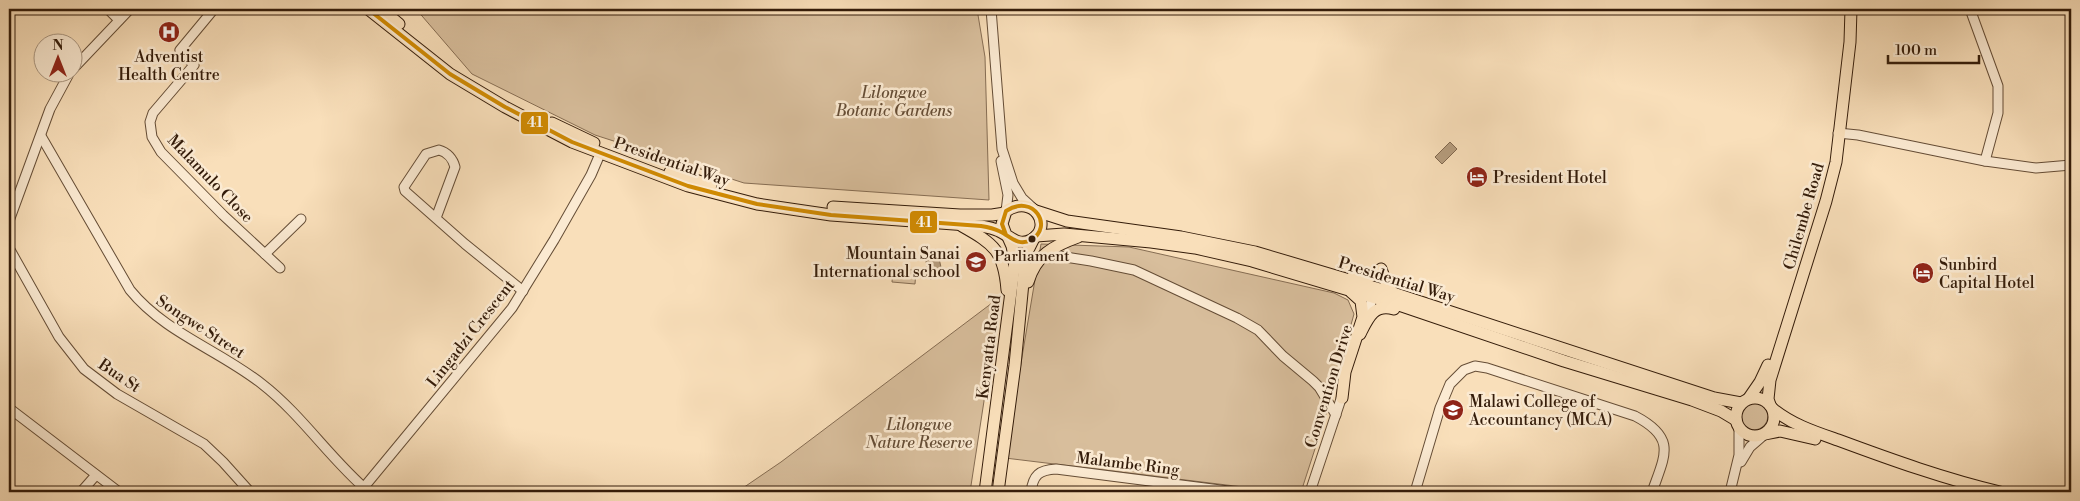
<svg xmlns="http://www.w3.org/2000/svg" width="2080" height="501" viewBox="0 0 2080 501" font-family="'Libre Bodoni',serif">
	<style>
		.green { fill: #d8be9c; stroke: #866d53 }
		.water { fill: #b69d7e; stroke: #826950 }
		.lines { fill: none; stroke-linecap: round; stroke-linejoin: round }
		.minor-casing { stroke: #654d36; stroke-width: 11 }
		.major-casing { stroke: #341c0a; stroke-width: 13 }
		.minor { stroke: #fbead2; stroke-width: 9 }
		.major { stroke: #f9dfba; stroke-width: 11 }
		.bus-1-casing { stroke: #fbead2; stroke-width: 8 }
		.bus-1 { stroke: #d08a02; stroke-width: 4 }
		.bus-dot { fill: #341c0a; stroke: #fbead2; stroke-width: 2 }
		.labels { text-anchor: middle; stroke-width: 5; stroke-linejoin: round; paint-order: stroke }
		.bus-label { font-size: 15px; fill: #341c0a; stroke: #fbead2 }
		.poi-label { font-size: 16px; fill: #341c0a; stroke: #fbead2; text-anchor: start }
		.park-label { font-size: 16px; font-style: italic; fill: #654d36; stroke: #fbead2 }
		.street-label { font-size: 16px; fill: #341c0a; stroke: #fbead2 }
		.line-badge { stroke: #fbead2; stroke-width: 2 }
		.badge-label { font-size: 14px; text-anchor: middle; font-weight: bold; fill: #fff }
	</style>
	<rect width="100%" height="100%" fill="#f9dfba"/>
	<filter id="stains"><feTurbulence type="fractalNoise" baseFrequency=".004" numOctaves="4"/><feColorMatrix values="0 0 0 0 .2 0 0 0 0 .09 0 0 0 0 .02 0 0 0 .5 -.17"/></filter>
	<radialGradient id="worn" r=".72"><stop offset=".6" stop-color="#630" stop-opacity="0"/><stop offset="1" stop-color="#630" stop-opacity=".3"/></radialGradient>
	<!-- green -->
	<g class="green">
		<polygon points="416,9 977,9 985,57 989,200 744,183 595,135 472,74"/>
		<polygon points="1041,244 1129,247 1334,293 1348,300 1354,314 1324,421 1301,492 1284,492 1005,458"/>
		<polygon points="893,269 916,270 915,284 892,282"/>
		<polygon points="1000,297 970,492 737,492 781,462"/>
		<circle cx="1754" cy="416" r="14"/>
	</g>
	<!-- water -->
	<g class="water">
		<polygon points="1450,142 1457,149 1442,164 1435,157"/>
		<polygon points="938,254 943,276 930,279 925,257"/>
	</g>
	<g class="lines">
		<!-- minor casing -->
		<g class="minor-casing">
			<g id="minor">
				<polyline points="108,9 119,20"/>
				<polyline points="214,9 180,50 194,65 153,113 150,122 152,137 161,152 223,215 280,268"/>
				<polyline points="991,9 1002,149 1013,183 1022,198 1034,209"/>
				<polyline points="1970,9 1998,86 1998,113 1985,161"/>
				<polyline points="72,70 130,9"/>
				<polyline points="1838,133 1858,135 1985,161 2036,168 2071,165"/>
				<path d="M41,136L130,290C165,333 219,350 262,384C302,415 331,460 369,492"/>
				<polyline points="1001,161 1008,195 1006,211"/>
				<path d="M436,218L455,167C453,159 447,152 439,150L426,154L404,187L405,191L465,244L523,291"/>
				<polyline points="9,221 50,109 70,72"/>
				<polyline points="9,248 59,337 84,369 117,394 204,444 223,462 250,492"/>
				<polyline points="265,254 301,219"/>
				<polyline points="1046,254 1091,261 1134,270 1237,318 1258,330 1283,356 1313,381 1319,387 1336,415"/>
				<polyline points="1365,321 1374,293"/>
				<polyline points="9,408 119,492"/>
				<polyline points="1741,462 1750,447 1765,434"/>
				<polyline points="81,492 96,475"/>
				<polyline points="360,492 512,308 554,240 591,175 600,154"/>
				<path d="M1031,492C1033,475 1039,470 1056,469L1236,492"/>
				<polyline points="1310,492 1343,393"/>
				<path d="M1415,492L1440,408L1450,384L1464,370L1475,366L1487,368L1635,416C1677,438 1665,455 1652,492"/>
				<polyline points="1730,492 1739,455 1739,428"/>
			</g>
		</g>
		<!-- major casing -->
		<g class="major-casing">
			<g id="major">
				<path d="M368,9L450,74L505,107L572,142L688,186L757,204L831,215L981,226C987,227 993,228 999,231C1010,236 1018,247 1031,240C1054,227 1034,193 1006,211L1002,224L1006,235"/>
				<polyline points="381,9 399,24"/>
				<polyline points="552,123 594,143"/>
				<polyline points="670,172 711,185"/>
				<polyline points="833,207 960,215 992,215 1005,213"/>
				<polyline points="1036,211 1067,221 1181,237 1255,252 1393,293 1714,398 1741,403"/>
				<path d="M962,226C994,244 1004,251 1007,290"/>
				<polyline points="1036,236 1064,234 1151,242 1195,248 1252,261 1399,305 1564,361 1692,400 1721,411 1736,420"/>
				<polyline points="1353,276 1368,278 1381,269 1387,285 1393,293"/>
				<path d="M1028,282C1036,255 1053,246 1078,237"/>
				<path d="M1360,334C1368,318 1374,303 1394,309"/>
				<circle cx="1755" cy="417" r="19"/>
				<polyline points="1342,398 1345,372 1363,317 1361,301 1351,292"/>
				<polyline points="1749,398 1760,382 1768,365"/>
				<polyline points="1770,405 1768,399 1770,380 1826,201 1836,162 1850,42 1851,9"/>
				<path d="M1773,409C1793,425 1815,432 1838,440C1892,460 1945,479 2000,492"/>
				<polyline points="1765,434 1780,431 1815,439"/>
				<polyline points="985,492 1015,261 1012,246 1008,237"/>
				<polyline points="998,492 1015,365 1025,262 1028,250 1034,238"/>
			</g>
		</g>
		<!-- minor -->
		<use href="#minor" class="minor"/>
		<!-- major -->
		<use href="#major" class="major"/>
		<!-- bus-1 casing -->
		<g class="bus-1-casing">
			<path id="bus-1" d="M368,9L450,74L505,107L572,142L688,186L757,204L831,215L981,226C987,227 993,228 999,231C1010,236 1018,247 1031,240C1054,227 1034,193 1006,211L1002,224L1006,235"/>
		</g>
		<!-- bus-1 -->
		<use href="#bus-1" class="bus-1"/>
	</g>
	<!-- icons -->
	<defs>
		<g id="hospital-disc" transform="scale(1.125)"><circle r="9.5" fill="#8f2418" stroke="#fbead2"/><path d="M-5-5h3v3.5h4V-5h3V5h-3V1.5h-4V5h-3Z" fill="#fff"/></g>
		<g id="hotel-disc" transform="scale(1.125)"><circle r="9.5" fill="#8f2418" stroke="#fbead2"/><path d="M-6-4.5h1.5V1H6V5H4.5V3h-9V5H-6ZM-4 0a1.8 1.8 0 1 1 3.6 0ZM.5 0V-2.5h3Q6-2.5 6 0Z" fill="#fff"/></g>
		<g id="school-disc" transform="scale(1.125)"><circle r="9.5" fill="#8f2418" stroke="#fbead2"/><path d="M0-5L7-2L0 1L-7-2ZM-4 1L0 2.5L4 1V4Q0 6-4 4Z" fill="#fff"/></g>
		<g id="university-disc" transform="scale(1.125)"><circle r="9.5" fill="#8f2418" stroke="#fbead2"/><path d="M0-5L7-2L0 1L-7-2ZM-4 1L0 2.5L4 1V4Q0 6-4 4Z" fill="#fff"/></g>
	</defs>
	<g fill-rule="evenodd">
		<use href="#hospital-disc" x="169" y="32"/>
		<use href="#hotel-disc" x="1477" y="177"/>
		<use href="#school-disc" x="976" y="262"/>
		<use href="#hotel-disc" x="1923" y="273"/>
		<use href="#university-disc" x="1453" y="410"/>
	</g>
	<!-- markers -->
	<circle class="bus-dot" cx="1032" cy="239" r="4.5"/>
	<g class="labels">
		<!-- bus labels -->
		<g class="bus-label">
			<text x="1032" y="261">Parliament</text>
		</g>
		<!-- poi labels -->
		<g class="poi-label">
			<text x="169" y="62" text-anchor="middle">Adventist<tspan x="169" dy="18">Health Centre</tspan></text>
			<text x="1493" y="183">President Hotel</text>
			<text x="960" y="259" text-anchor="end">Mountain Sanai<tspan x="960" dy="18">International school</tspan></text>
			<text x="1939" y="270">Sunbird<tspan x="1939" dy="18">Capital Hotel</tspan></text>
			<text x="1469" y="407">Malawi College of<tspan x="1469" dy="18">Accountancy (MCA)</tspan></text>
		</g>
		<!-- park labels -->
		<g class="park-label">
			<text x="894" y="98">Lilongwe<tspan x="894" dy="18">Botanic Gardens</tspan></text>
			<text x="919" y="430">Lilongwe<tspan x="919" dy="18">Nature Reserve</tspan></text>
		</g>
		<!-- street labels -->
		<g class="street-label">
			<text transform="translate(672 161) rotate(19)" y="6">Presidential Way</text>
			<text transform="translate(211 178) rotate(46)" y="6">Malamulo Close</text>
			<text transform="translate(1803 216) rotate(-74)" y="6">Chilembe Road</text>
			<text transform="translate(1397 279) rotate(17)" y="6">Presidential Way</text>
			<text transform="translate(201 326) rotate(33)" y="6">Songwe Street</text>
			<text transform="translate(470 333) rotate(-52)" y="6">Lingadzi Crescent</text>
			<text transform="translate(988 347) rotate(-83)" y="6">Kenyatta Road</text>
			<text transform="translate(120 375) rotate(34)" y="6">Bua St</text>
			<text transform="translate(1328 386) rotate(-73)" y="6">Convention Drive</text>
			<text transform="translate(1128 463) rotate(7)" y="6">Malambe Ring</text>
		</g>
	</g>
	<g class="line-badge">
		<rect x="520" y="111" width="29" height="24" rx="5" fill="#d08a02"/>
		<rect x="909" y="210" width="29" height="24" rx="5" fill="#d08a02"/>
	</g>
	<g class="badge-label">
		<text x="535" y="127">41</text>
		<text x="924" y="227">41</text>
	</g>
	<!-- margin -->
	<rect width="2080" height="501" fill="none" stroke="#f9dfba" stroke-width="30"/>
	<rect x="10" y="10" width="2060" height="481" fill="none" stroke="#341c0a" stroke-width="2.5"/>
	<rect x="15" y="15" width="2050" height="471" fill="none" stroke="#341c0a"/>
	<!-- north arrow -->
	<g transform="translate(58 58)"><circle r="24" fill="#fbead2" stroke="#ab9882"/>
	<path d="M0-4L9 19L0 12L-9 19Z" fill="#8f2418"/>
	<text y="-8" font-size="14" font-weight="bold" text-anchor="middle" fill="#341c0a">N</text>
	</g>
	<!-- scale -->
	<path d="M1888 55v8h91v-8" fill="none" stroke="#341c0a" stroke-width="2.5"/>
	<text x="1895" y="55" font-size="15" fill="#341c0a" stroke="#fbead2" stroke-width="4" paint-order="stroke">100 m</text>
	<rect width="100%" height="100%" filter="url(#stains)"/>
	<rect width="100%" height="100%" fill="url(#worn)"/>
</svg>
